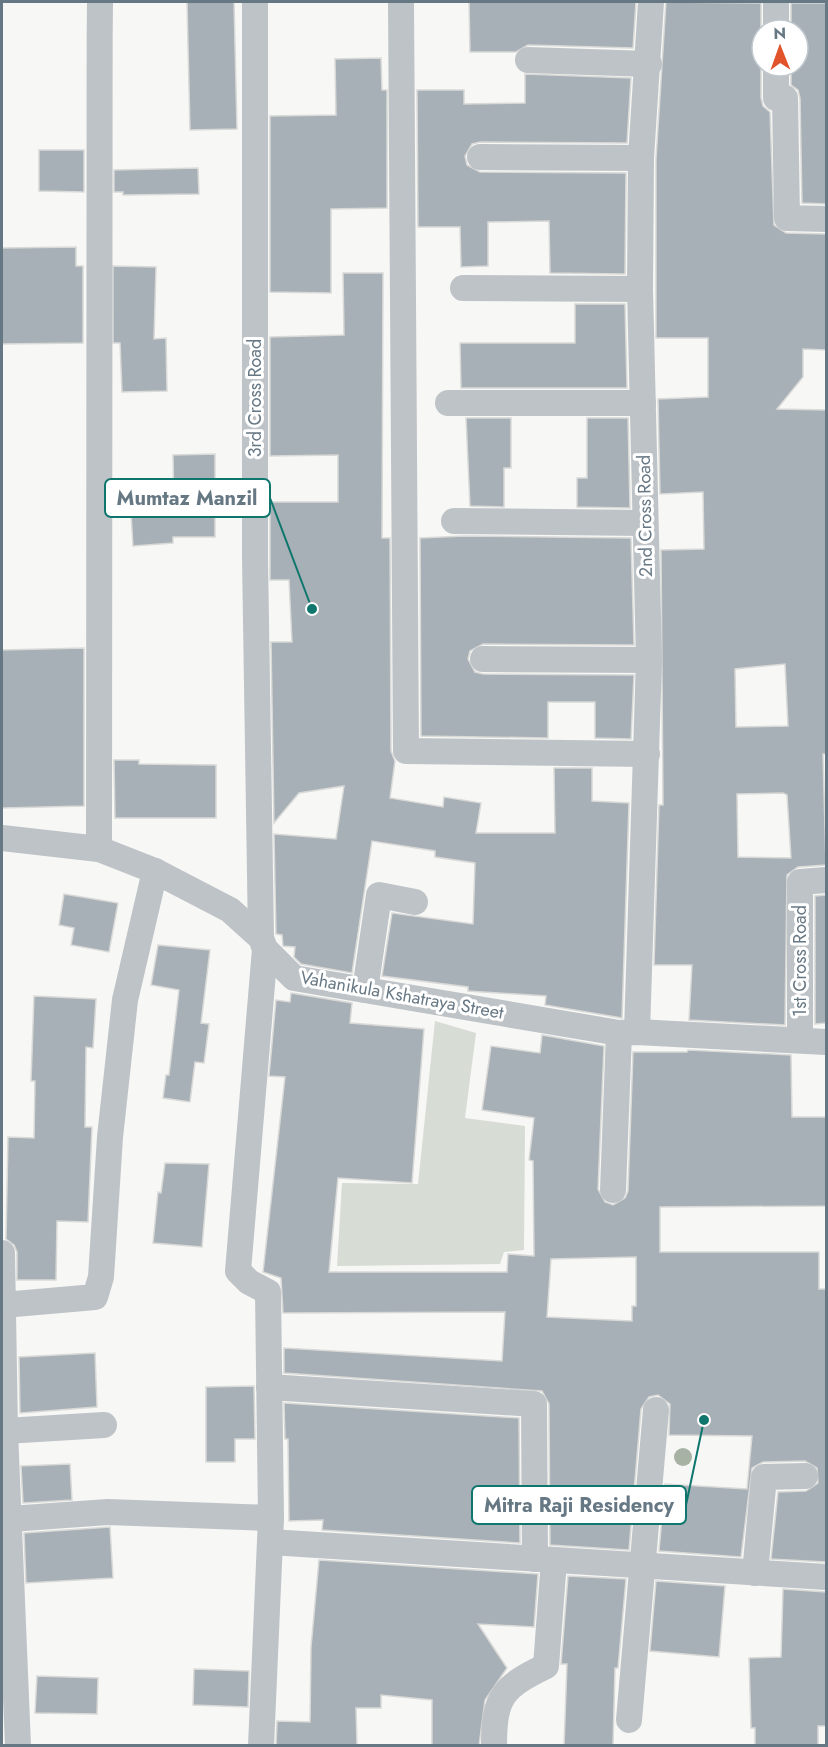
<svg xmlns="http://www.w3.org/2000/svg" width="828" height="1747" viewBox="0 0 828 1747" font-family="Jost,sans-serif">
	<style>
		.green { fill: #d7dcd4 }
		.building { fill: #a7b0b6; stroke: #d9d9d7; stroke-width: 1.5; fill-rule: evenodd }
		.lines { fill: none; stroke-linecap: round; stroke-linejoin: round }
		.street { stroke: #bec3c7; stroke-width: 26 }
		.tree { fill: #a7b1a4 }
		.labels { text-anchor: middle; stroke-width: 6; stroke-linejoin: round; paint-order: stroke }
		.street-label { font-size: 18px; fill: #677885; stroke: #fff }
		.leader { fill: none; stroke: #0f766e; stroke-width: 2 }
		.callout-dot { fill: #0f766e; stroke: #fff; stroke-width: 2 }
		.callout { fill: #fff; stroke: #0f766e; stroke-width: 2 }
		.callout-label { font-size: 20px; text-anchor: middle; font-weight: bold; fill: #677885 }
	</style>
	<rect width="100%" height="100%" fill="#f7f7f5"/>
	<!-- green -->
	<polygon class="green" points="435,1021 476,1033 465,1118 525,1126 524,1250 504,1252 500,1264 337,1266 342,1183 418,1184"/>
	<!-- building -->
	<g class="building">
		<polygon points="187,2 234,2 237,129 190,130"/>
		<polygon points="469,2 636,2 633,48 528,45 516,52 470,52"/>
		<path d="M666,2L761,3V98L763,106L770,112L774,225L786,233L826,234V350L803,349V377L777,409L826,410V754H823L826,865L798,867L787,875L785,1025L689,1020L692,965H654L659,805H663L661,550L704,549L703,492L660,494L658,399L708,397V338H656V159ZM785,664L788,726L736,727L735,669ZM783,793L787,795L791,858L738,857L737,794Z"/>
		<polygon points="791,3 826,3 826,204 802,203 800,98 798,90 791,85 791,66 798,66 798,30 791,30"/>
		<polygon points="381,58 382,90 387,90 387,208 331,209 331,293 270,292 270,116 336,115 335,59"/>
		<polygon points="525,74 631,78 627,143 480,142 472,144 465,156 467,165 480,172 626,173 625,274 550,273 549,221 488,222 488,266 461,267 460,227 418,227 417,90 464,90 464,104 525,103"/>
		<polygon points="39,150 84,150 84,192 39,191"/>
		<polygon points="198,168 199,194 123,195 123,192 114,192 114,170"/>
		<polygon points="76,247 76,266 83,266 83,343 2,344 2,248"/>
		<polygon points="113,266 156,267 154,339 166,338 167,391 122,392 120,343 113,343"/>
		<polygon points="343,273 383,273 382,538 390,538 391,751 395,761 390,798 443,807 444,797 481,803 476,833 555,833 554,768 592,768 592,801 629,803 622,1018 545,1005 546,996 468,991 468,987 382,976 392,913 473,924 475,863 435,857 435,851 372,841 352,973 301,964 294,957 295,947 283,946 282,935 276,934 274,834 336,839 344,786 299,793 274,823 271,642 292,642 289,580 270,580 270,502 338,502 338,455 270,456 270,337 344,335"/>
		<polygon points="575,304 625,304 627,388 461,388 460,343 575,343"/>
		<polygon points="466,418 511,418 511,468 504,468 504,507 470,506"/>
		<polygon points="587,418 628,418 630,508 577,507 577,478 587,478"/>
		<polygon points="215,454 215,537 173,537 173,543 133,546 131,513 174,511 173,455"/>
		<polygon points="465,536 631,538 634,645 483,644 470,651 468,659 475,672 483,674 634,675 631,739 595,738 595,702 548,702 548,738 421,736 420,538"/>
		<polygon points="84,648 84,806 2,808 2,650"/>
		<polygon points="114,760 139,760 139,764 216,765 216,818 115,818"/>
		<polygon points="64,894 118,903 109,952 71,945 74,928 59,925"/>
		<polygon points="826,895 826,1023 815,1024 815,896"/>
		<polygon points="158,945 210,950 201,1023 209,1024 204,1063 195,1062 190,1102 163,1098 166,1075 169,1075 179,990 151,985"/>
		<path d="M291,993L352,1003L350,1023L424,1029L412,1183L338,1178L329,1272H507L508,1254L534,1256L533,1161L529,1160L534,1118L482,1110L491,1046L540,1053L542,1035L604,1046L598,1189L605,1202L613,1205L625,1198L628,1191L633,1052H687L688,1050L791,1055L792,1117H826V1206L660,1207V1252H819V1289H826V1562L771,1559L778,1492L806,1491L818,1483L817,1468L805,1461L763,1462L752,1468L741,1557L659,1551L665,1484L747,1489L752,1436L669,1435L670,1404L658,1395L649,1397L641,1409L629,1550L550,1545L549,1404L542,1391L284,1373V1348L502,1361L505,1312L283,1313L281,1278L263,1272L285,1077L269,1076L276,1000L290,1002ZM636,1257V1306H632V1321L547,1317L551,1259Z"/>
		<polygon points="34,996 96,999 93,1048 86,1047 85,1127 92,1127 88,1222 57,1221 56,1280 17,1280 17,1252 14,1245 6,1239 8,1137 34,1138 35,1081 31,1081"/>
		<polygon points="165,1163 209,1164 202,1247 153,1243 158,1192 161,1193"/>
		<polygon points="95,1353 97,1407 20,1413 19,1357"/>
		<polygon points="254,1386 255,1439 235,1439 235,1462 206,1462 206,1387"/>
		<polygon points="284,1403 519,1418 520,1543 322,1530 323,1520 289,1521 288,1439 285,1439"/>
		<polygon points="70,1464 72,1500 23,1503 21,1466"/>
		<polygon points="110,1527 113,1578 26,1583 24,1533"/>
		<polygon points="319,1560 538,1574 534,1627 478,1624 507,1668 485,1700 479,1746 432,1746 432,1700 381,1695 381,1708 356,1708 357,1746 276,1746 277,1721 310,1722 311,1647"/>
		<polygon points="568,1576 626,1579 618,1668 615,1668 613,1746 564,1746 567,1664 561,1664"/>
		<polygon points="656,1581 725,1586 719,1657 650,1651"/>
		<polygon points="783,1589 826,1592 826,1726 818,1726 818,1746 755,1746 755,1728 751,1728 749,1658 781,1657"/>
		<polygon points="194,1669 249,1671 248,1707 193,1705"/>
		<polygon points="37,1676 98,1678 97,1714 35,1713"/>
	</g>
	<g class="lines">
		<!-- street -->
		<g class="street">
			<polyline points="255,2 255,558 261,938"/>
			<polyline points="401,2 406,751 647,754"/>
			<polyline points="776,2 776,30"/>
			<polyline points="528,60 649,64"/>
			<polyline points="776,66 776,98 785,98 787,218 826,219"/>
			<polyline points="480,157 641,158"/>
			<polyline points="463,288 640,289"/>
			<polyline points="448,403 643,403"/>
			<polyline points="454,521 645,523"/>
			<polyline points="483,659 649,660"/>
			<polyline points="2,838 99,849 155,871 230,910 261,938 265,949 294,978 619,1033 637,1032 826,1042"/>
			<path d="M99,849C99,566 97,284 100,2"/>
			<polyline points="365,990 379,895 415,902"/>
			<polyline points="637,1032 649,660 640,289 641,158 651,2"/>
			<polyline points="800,1040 800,882 826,880"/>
			<polyline points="613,1190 619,1033"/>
			<polyline points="2,1253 5,1431 18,1746"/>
			<polyline points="3,1305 95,1297 101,1277 110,1137 125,1000 155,871"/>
			<polyline points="269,1387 534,1404 535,1559"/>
			<polyline points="5,1431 104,1425"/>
			<polyline points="10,1519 108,1512 271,1518"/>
			<polyline points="270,1542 826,1577"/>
			<polyline points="755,1573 764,1477 805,1476"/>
			<polyline points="629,1720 656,1410"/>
			<polyline points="261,1746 271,1518 268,1292 249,1282 238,1271 265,949"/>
			<path d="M494,1746C494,1696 503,1687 546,1666L554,1560"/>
		</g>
	</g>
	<!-- trees -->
	<circle class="tree" cx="683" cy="1457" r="9"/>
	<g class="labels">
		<!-- street labels -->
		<g class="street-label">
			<text transform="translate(255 398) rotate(-90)" y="6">3rd Cross Road</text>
			<text transform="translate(645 516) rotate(-91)" y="6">2nd Cross Road</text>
			<text transform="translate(800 961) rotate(-90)" y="6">1st Cross Road</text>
			<text transform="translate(402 995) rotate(10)" y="6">Vahanikula Kshatraya Street</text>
		</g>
	</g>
	<!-- callouts -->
	<path class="leader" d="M312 609L270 498M704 1420L686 1505"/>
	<g class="callout-dot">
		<circle cx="312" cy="609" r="6"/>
		<circle cx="704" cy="1420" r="6"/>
	</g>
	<g class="callout">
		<rect x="105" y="479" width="165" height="38" rx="6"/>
		<rect x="472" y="1486" width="214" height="38" rx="6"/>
	</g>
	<g class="callout-label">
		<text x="187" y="505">Mumtaz Manzil</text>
		<text x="579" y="1512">Mitra Raji Residency</text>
	</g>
	<!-- border -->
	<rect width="828" height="1747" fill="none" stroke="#677885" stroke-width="6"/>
	<!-- north arrow -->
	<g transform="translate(780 48) rotate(359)"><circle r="28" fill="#ffffff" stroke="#c2c9ce" stroke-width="1.5"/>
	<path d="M0-4.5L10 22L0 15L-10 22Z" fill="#e1532b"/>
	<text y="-9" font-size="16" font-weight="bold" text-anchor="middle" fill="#677885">N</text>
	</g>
</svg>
